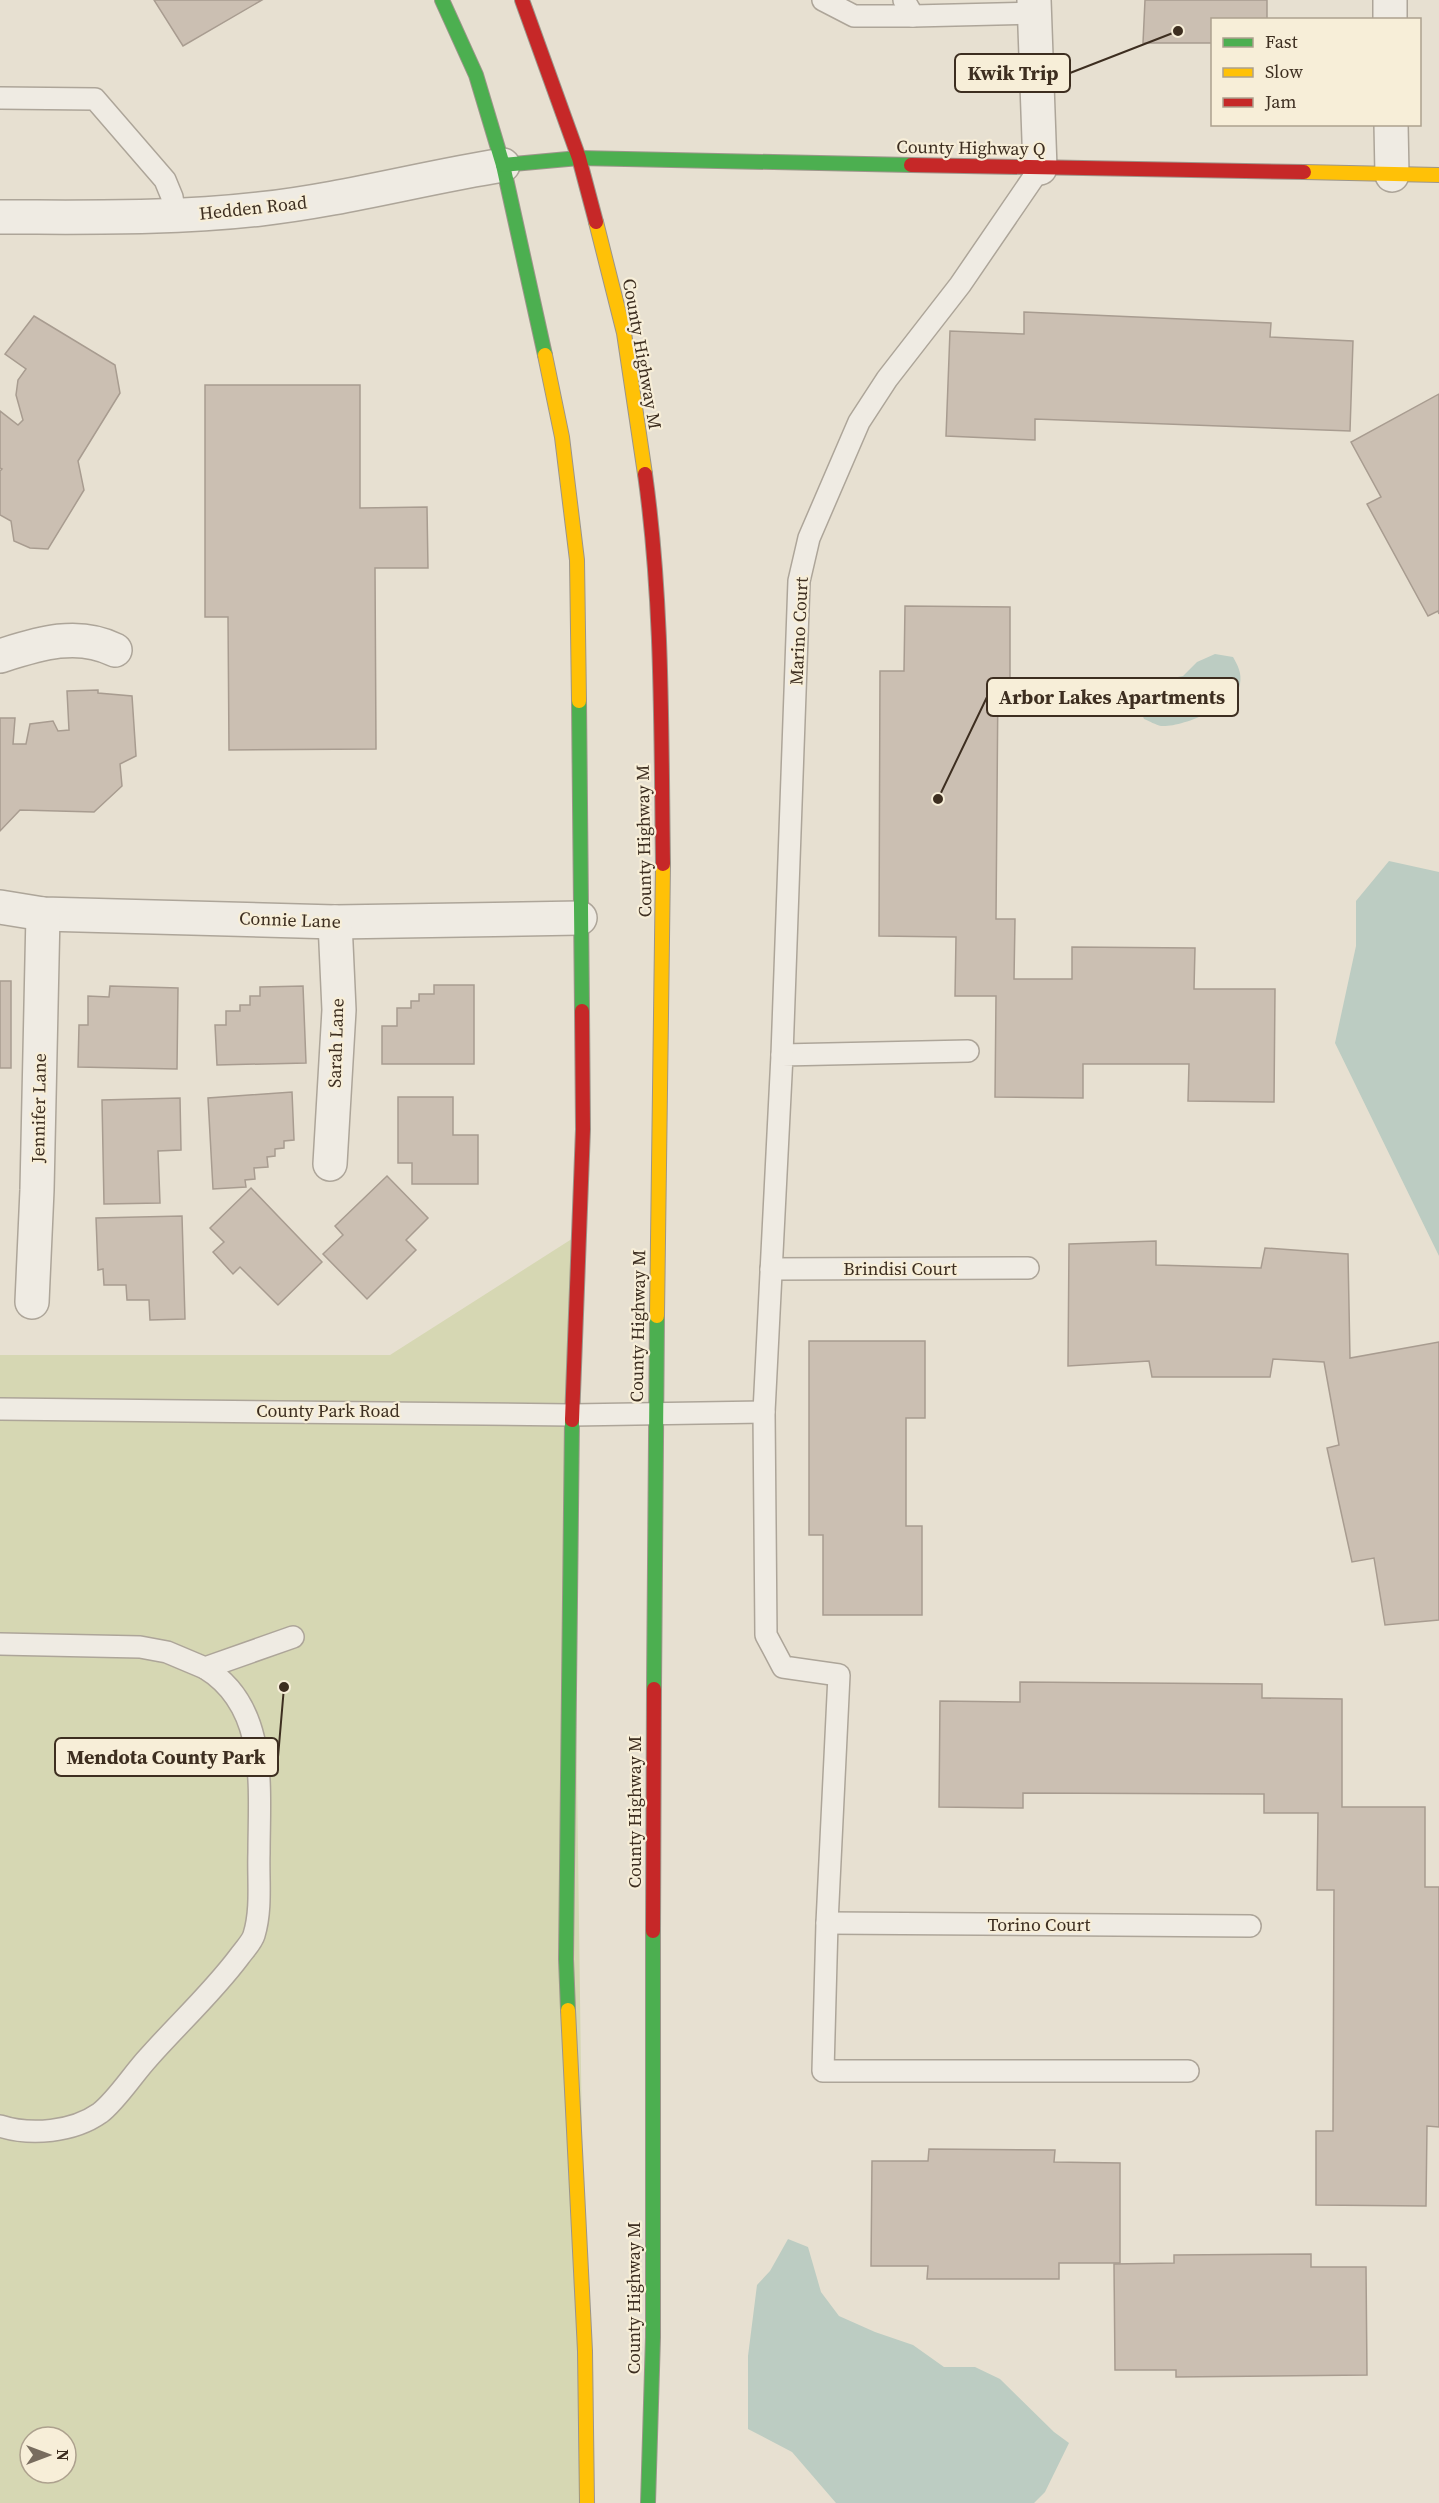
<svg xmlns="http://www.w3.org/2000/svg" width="1439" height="2503" viewBox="0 0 1439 2503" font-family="'Source Serif 4',serif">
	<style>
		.green { fill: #d6d7b3; fill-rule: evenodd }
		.water { fill: #bcccc2 }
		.building { fill: #cbbfb2; stroke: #a89c90; stroke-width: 1.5 }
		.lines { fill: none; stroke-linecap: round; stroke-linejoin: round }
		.lane-casing { stroke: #ada599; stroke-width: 24 }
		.street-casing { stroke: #ada599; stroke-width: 36 }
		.fast-casing { stroke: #9c958a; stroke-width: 16 }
		.slow-casing { stroke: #9c958a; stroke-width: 16 }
		.jam-casing { stroke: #9c958a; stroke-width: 16 }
		.lane { stroke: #efebe3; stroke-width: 21 }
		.street { stroke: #efebe3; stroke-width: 33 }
		.fast { stroke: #4caf50; stroke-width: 14 }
		.slow { stroke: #ffc107; stroke-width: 14 }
		.jam { stroke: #c62828; stroke-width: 14 }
		.labels { text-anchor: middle; stroke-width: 4.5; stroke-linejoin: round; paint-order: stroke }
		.street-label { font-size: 18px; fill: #3d2e20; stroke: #f7eed8 }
		.leader { fill: none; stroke: #3d2e20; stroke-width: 2 }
		.callout-dot { fill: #3d2e20; stroke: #f7eed8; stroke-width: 2 }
		.callout { fill: #f7eed8; stroke: #3d2e20; stroke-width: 2 }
		.callout-label { font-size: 20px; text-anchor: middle; font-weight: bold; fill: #3d2e20 }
	</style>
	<rect width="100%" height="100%" fill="#e7e0d1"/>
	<!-- green -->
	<path class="green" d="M578,1235L572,1415L587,2503H0V1355H390ZM30,2437H66V2473H30Z"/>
	<!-- water -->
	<g class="water">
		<path d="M1215,654L1233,657C1238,666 1242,673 1240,684C1237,705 1181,728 1161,726C1156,725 1149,721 1144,719L1139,707L1151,682L1183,676L1197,662Z"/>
		<polygon points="1389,861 1439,872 1439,1256 1335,1043 1356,946 1356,901"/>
		<polygon points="788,2239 808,2247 821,2292 839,2316 875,2332 913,2345 944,2367 975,2367 1000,2379 1054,2432 1069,2443 1045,2492 1034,2503 836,2503 792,2452 748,2429 748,2356 757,2285 770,2271"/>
	</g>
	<!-- building -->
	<g class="building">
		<polygon points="154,0 262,0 183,46"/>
		<polygon points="1145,0 1267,0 1267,20 1212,20 1212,43 1143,43"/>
		<polygon points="1024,312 1271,323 1270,337 1353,341 1350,431 1035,419 1035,440 946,436 950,331 1024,334"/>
		<polygon points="34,316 115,365 120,393 78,461 84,490 48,549 30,548 14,541 11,521 0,515 0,471 2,469 0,468 0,411 18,425 23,420 16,395 18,380 26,369 5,354"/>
		<polygon points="205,385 360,385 360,508 427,507 428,568 375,568 376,749 229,750 228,617 205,617"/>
		<polygon points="1439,394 1439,614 1438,611 1428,616 1367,504 1381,497 1351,442"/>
		<polygon points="905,606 1010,607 1010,679 998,679 996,919 1015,919 1014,979 1072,979 1072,947 1195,948 1194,989 1275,989 1274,1102 1188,1101 1189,1064 1083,1064 1083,1098 995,1097 996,996 955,996 956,937 879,936 880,671 904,671"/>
		<polygon points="98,690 98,693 132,696 136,756 120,764 122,786 94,812 20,810 0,831 0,718 15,718 13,744 26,744 30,724 53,721 58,731 69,730 67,691"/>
		<rect x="0" y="981" width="11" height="87"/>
		<polygon points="434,985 474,985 474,1064 382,1064 382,1026 397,1026 397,1008 411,1008 411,1001 419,1001 419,994 434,994"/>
		<polygon points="110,986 178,988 177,1069 78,1067 79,1025 88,1025 88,996 109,997"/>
		<polygon points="303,986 306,1063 217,1065 215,1025 226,1025 226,1011 240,1011 240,1005 250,1005 250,996 260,996 260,987"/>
		<polygon points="292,1092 294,1140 284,1141 284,1148 275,1149 275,1156 267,1157 268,1167 254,1168 255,1179 245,1180 246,1187 213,1189 208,1098"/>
		<polygon points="398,1097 453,1097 453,1135 478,1135 478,1184 412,1184 412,1163 398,1163"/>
		<polygon points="180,1098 181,1150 158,1151 160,1203 104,1204 102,1100"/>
		<polygon points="387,1176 428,1218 406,1240 416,1250 367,1299 323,1254 343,1235 335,1226"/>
		<polygon points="251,1188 322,1262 278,1305 240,1267 233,1274 213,1252 224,1242 210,1228"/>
		<polygon points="182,1216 185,1319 150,1320 149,1300 127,1300 126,1285 104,1285 103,1269 98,1270 96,1218"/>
		<polygon points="1156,1241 1156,1265 1261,1268 1265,1248 1348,1254 1350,1358 1439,1342 1439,1620 1385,1625 1374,1558 1352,1562 1327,1448 1339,1445 1324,1362 1273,1359 1270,1377 1152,1377 1149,1361 1068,1366 1069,1244"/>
		<polygon points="809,1341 925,1341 925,1418 906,1418 906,1526 922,1526 922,1615 823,1615 823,1535 809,1535"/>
		<polygon points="1020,1682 1262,1684 1262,1698 1342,1699 1342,1807 1425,1807 1425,1887 1439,1887 1439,2127 1427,2126 1426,2206 1316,2205 1316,2131 1333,2131 1334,1890 1317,1890 1318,1813 1264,1813 1264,1794 1023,1793 1023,1808 939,1807 940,1701 1020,1702"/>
		<polygon points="929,2149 1055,2150 1054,2162 1120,2163 1120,2263 1059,2263 1059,2279 927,2279 928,2266 871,2266 872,2161 928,2161"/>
		<polygon points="1311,2254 1311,2267 1366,2267 1367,2375 1176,2377 1176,2370 1115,2370 1114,2264 1174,2263 1174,2255"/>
	</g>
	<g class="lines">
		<!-- lane casing -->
		<g class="lane-casing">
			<g id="lane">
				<polyline points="823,0 854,16 913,16"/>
				<polyline points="904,0 913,16 1034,13"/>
				<polyline points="0,98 95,99 165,180 172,197 175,216"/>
				<polyline points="968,1051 782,1055 764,1412 766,1635 783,1667 839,1675 827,1923 823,2071 1188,2071"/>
				<polyline points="782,1055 799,581 809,538 859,422 887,379 960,285 1040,168"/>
				<polyline points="771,1269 1028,1268"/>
				<polyline points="0,1409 572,1415 764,1412"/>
				<polyline points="0,1644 140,1647 167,1652 205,1668 293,1637"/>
				<polyline points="827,1923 1250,1926"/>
				<path d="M0,2126C31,2136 73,2132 100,2113C116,2101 134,2073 148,2058C178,2024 212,1993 239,1957C244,1950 252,1942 254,1935C262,1909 258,1879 259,1853C259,1788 269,1707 205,1668"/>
			</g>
		</g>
		<!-- street casing -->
		<g class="street-casing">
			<g id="street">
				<polyline points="1034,0 1040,168"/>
				<polyline points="1390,0 1390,20"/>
				<polyline points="1391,124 1392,175"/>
				<path d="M0,217C87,217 174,219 260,209C342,200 422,178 503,165"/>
				<path d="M0,656C38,644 77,631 115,650"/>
				<polyline points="0,907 43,914 335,922 580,918"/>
				<polyline points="330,1164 339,1010 335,922"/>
				<polyline points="32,1302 37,1190 43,914"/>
			</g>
		</g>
		<!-- fast casing -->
		<g class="fast-casing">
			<g id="fast">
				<polyline points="442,0 476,75 503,165 545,355"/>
				<polyline points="503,165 579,158 911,165"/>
				<polyline points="579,701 582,1011"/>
				<polyline points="654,1689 657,1316"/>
				<polyline points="568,2010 566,1959 572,1420"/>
				<polyline points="648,2503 653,2337 653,1931"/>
			</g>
		</g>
		<!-- slow casing -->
		<g class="slow-casing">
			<g id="slow">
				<polyline points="1304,172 1439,175"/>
				<polyline points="596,222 624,333 645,474"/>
				<polyline points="545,355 562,437 577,560 579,701"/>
				<polyline points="657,1316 663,864"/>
				<polyline points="568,2010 585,2351 587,2503"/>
			</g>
		</g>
		<!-- jam casing -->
		<g class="jam-casing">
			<g id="jam">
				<polyline points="522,0 579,158 596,222"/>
				<polyline points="911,165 1304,172"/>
				<path d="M645,474C663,602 661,735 663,864"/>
				<polyline points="572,1420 583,1129 582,1011"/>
				<polyline points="653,1931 654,1689"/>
			</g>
		</g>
		<!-- lane -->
		<use href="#lane" class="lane"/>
		<!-- street -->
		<use href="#street" class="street"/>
		<!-- fast -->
		<use href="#fast" class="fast"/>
		<!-- slow -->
		<use href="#slow" class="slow"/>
		<!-- jam -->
		<use href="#jam" class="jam"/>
	</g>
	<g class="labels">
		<!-- street labels -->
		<g class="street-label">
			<text transform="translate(971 148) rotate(1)" y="6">County Highway Q</text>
			<text transform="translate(253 208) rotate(-6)" y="6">Hedden Road</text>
			<text transform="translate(642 354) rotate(80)" y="6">County Highway M</text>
			<text transform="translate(799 631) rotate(-87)" y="6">Marino Court</text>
			<text transform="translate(644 841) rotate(-91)" y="6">County Highway M</text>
			<text transform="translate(290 920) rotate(2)" y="6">Connie Lane</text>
			<text transform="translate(336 1043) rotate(-88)" y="6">Sarah Lane</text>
			<text transform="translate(39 1108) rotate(-89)" y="6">Jennifer Lane</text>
			<text x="900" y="1275">Brindisi Court</text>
			<text transform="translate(638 1326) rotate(-89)" y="6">County Highway M</text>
			<text x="328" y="1417">County Park Road</text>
			<text transform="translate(635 1812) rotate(-90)" y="6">County Highway M</text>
			<text x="1039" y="1931">Torino Court</text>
			<text transform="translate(634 2298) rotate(-90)" y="6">County Highway M</text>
		</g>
	</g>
	<!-- callouts -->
	<path class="leader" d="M1178 31L1070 73M938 799L987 697M284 1687L278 1757"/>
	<g class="callout-dot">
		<circle cx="1178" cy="31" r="6"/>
		<circle cx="938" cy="799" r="6"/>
		<circle cx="284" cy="1687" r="6"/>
	</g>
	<g class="callout">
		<rect x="955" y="54" width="115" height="38" rx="6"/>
		<rect x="987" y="678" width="251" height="38" rx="6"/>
		<rect x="55" y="1738" width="223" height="38" rx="6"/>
	</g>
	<g class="callout-label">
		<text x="1013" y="80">Kwik Trip</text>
		<text x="1112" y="704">Arbor Lakes Apartments</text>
		<text x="166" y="1764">Mendota County Park</text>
	</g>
	<!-- legend -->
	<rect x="1211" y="18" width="210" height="108" fill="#f7eed8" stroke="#ada18e" stroke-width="1.5"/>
	<rect x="1223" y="38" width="30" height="9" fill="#4caf50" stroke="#ada18e" stroke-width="1.5"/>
	<text x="1265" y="48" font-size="18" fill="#3d2e20">Fast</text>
	<rect x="1223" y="68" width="30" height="9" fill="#ffc107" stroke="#ada18e" stroke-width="1.5"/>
	<text x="1265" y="78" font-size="18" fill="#3d2e20">Slow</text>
	<rect x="1223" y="98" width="30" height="9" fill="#c62828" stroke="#ada18e" stroke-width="1.5"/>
	<text x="1265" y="108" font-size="18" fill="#3d2e20">Jam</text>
	<!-- north arrow -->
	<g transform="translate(48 2455) rotate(90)"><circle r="28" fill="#f7eed8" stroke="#ada18e" stroke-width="1.5"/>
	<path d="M0-4.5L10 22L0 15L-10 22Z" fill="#786c5e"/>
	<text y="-9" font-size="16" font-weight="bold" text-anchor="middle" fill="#3d2e20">N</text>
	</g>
</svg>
